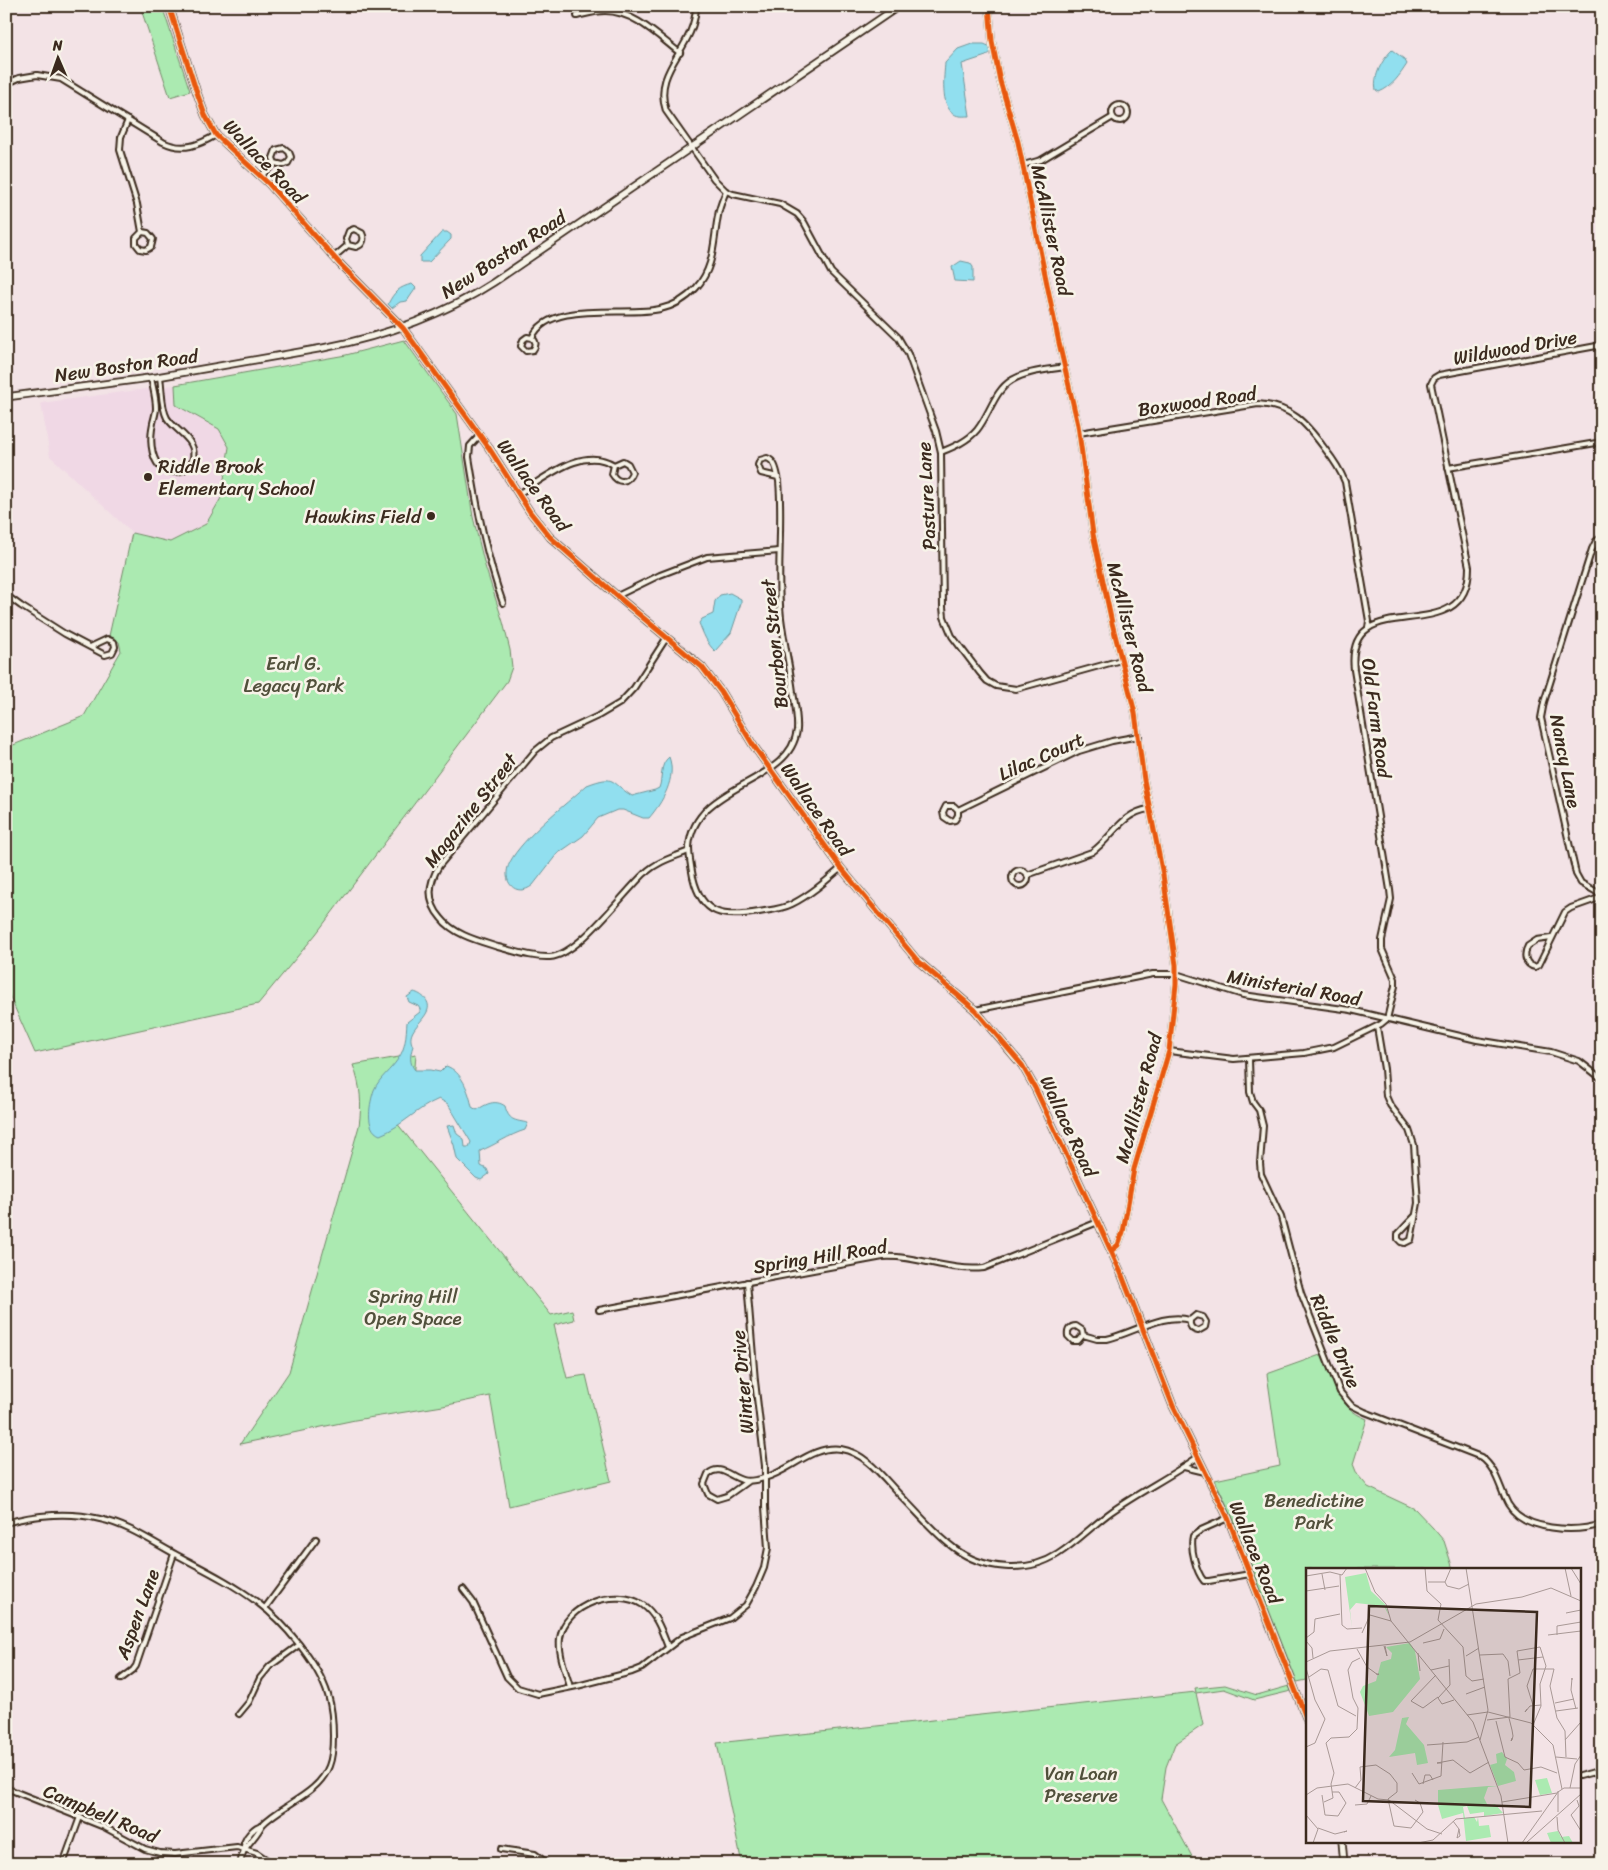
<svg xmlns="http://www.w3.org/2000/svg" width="1608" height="1870" viewBox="0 0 1608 1870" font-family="Sriracha,sans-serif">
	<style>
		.built { fill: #f0d8e5 }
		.green { fill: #abeab1; stroke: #738a68 }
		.water { fill: #91dfef; stroke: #6f979b }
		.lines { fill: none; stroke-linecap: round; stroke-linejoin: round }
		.street-casing { stroke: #3b2a1e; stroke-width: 8 }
		.secondary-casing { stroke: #3b2a1e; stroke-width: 9 }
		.street { stroke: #f7f3e8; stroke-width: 4 }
		.secondary { stroke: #f7f3e8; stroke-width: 5.5 }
		.cycleway-casing { stroke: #f7f3e8; stroke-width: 8 }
		.cycleway { stroke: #e8590c; stroke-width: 5 }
		.poi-dot { fill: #3b2a1e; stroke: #f7f3e8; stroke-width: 2 }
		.labels { text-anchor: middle; stroke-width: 5; stroke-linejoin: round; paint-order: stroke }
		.street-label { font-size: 19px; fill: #3b2a1e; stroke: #f7f3e8 }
		.poi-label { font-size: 19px; fill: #3b2a1e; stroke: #f7f3e8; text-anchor: start }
		.park-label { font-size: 19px; fill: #51503b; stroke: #f7f3e8 }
		.inset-road { fill: none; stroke: #a99996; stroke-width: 1 }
		.view { fill: #3b2a1e; fill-opacity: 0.15; stroke: #3b2a1e; stroke-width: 2.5 }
		.inset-edge { fill: none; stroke: #3b2a1e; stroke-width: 2.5 }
	</style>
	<rect width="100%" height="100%" fill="#f3e3e6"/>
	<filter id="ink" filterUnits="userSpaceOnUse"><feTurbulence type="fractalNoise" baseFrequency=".02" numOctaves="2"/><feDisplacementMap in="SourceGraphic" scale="10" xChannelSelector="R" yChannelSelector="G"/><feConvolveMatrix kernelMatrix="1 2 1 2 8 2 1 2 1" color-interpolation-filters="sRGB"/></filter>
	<g filter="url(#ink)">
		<!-- built -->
		<polygon class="built" points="175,385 176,405 219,429 229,447 221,498 205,524 170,542 132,533 50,456 41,403"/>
		<!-- green -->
		<g class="green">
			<polygon points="140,6 162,6 190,91 170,97"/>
			<polygon points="404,340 457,414 473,517 485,566 503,622 510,650 512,667 507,681 316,934 258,1004 35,1053 6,988 6,748 84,716 121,651 119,642 109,636 132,533 170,542 206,524 221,498 229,447 219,429 176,405 175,385 346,355"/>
			<path d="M416,1054L413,1093L392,1117L551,1315L572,1310L574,1320L554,1325L567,1378L586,1375L611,1481L509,1506L490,1396L443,1406L355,1420L240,1444L289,1372L359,1126C362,1104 361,1086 353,1065Z"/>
			<path d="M1323,1354C1334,1382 1336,1407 1367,1419L1353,1464L1357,1474L1368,1487L1415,1509L1433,1528L1444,1541L1453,1569H1307V1680L1297,1682L1233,1518L1215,1480L1280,1466L1267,1374Z"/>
			<polygon points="1225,1685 1257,1695 1289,1686 1291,1691 1254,1700 1224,1689 1196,1693 1203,1725 1175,1744 1166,1767 1161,1799 1196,1864 742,1864 717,1743 1196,1692 1195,1688"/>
		</g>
		<!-- water -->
		<g class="water">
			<path d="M972,44H984L991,47V52L986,56L962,64L970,116C964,116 958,117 954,114C940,105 944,77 945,63L958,49Z"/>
			<path d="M1392,50L1404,59L1407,64C1400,75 1392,87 1379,92L1376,90C1373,76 1382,60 1392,50Z"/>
			<polygon points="442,232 447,232 451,235 451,239 429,262 420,262 420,256"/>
			<polygon points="961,261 970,263 973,267 973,282 955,281 952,267"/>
			<path d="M412,284L416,288L407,301L400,302L392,308L388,304C394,292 399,287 412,284Z"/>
			<path d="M730,593L741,599V603L731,633L715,651C707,644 703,633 699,623L702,619L713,614L715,601L720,595Z"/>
			<path d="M669,757C677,778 662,803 649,818H643L623,810H617L598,818L583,836L557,854L533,885C516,899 500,881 510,862C523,837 565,805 587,785C616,774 610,782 632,796L655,790L659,788C663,778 659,765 669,757Z"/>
			<path d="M414,992C422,994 432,1002 427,1012C422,1023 405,1032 413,1046C410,1055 409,1063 415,1070H430L440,1072L446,1066C462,1071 469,1092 472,1107L477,1110C486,1104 495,1099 505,1106C509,1121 514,1120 528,1123L525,1130C509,1135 495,1145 480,1151L481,1166L487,1169L489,1174L481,1180L476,1178L457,1159L454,1145L447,1126L454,1125L457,1134L464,1139L465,1147H469L471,1142L448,1104L439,1099C417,1108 401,1127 380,1135C364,1129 370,1102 374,1090C379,1078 391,1070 398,1059C406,1048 406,1035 407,1022L420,1012V1009L418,1006L409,1002L407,997Z"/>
		</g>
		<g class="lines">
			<!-- street casing -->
			<g class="street-casing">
				<g id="street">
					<path d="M696,6C695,50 652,68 666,111L714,179L726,191L733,194L780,204L797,214L804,222L831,272L898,337L908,354L936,431L941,452L943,607L944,617L952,636L980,673L987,681L996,686L1016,689L1121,660"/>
					<polyline points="989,6 992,41 1000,81 1018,142 1059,343 1078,425 1093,534 1112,623 1135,713 1144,780 1163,875 1176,965 1176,984 1169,1051 1134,1169 1123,1232 1118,1245 1111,1251"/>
					<path d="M577,16C586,14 596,11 605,11C634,11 658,36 680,53"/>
					<path d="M6,84L19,78L37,75L61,79L163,142C183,152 199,145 216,135"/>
					<circle cx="1120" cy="113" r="8"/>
					<polyline points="128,120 121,137 120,150 137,204 142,232 136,238 136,244 140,249 146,250 151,247 153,239 148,233 142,232"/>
					<polyline points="1023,165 1041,160 1113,117"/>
					<polyline points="261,176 275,163 273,158 276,150 284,148 289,152 291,157 288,163 283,165 275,163"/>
					<path d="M334,257L348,245L356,247C363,245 365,239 362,233L354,229L349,231L346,239L348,245"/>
					<path d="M532,338C536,341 537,345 533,350L526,351L521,346L523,340L527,337L532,338C548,299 628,317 660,309C674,306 687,298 696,288C715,267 713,242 718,216C719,207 723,199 726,191"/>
					<path d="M151,378C153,388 156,398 156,408C156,413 154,418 153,423C150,437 150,456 160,467C164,472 171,472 177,472C185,471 189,468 192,461C200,441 176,432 167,418C161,407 162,389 160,377"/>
					<path d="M1079,433L1258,404C1292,406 1306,423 1325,449C1333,459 1340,469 1345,482L1369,621L1368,628"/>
					<path d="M480,435L470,446L469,457C477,507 486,556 503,603"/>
					<path d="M941,452C953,447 968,441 977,430C990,414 994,391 1012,380C1027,371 1048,370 1065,367"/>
					<polyline points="1448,468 1602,442"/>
					<path d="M778,477L761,473L758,465L760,460L767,458C776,461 777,473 779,481C783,526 776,572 781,618C784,643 790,667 793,692C795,704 798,718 797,730C790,786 694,782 689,847C689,857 691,867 693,877C702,916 724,918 759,912C770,910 782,909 792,904C810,895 826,881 841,868"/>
					<path d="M518,494C546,478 582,445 614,465L612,474C618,484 628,483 632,472L628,464L623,461L614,465"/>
					<polyline points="1602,537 1596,541 1592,549 1544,702 1541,718 1576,874 1581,883 1602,895"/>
					<polyline points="6,595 21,606 65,634 105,655 112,653 115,647 114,642 107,639 90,647"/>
					<polyline points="617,596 660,575 707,557 779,551"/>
					<path d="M667,637L634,688L620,703L598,716L551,738L535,751L439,866C428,884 427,902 441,918C454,935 479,941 498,947C514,951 533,958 550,957C579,955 623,893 645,873C658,861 674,857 689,851"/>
					<polyline points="958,810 958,815 955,820 950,821 944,817 943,812 946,806 954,806 958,810 1079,751 1112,741 1139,736"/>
					<circle cx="1020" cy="878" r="8"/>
					<path d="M1027,875L1092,852C1113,837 1121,813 1149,809"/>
					<path d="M1551,938L1537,940L1528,946C1523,955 1525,965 1535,967L1539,965L1565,912L1571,908L1602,897"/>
					<polyline points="975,1010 1153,974 1176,974 1243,995 1351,1010 1477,1040 1551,1052 1579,1061 1602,1079"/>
					<polyline points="1377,1027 1384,1069 1386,1096 1390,1105 1409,1130 1414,1145 1418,1203 1411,1240 1405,1243 1401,1242 1398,1239 1398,1234 1415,1216"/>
					<path d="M1169,1051L1234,1059L1304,1053L1334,1047L1381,1024L1387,1019L1395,986V979L1382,949V940L1391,899L1390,890L1354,670C1344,581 1469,655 1469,567L1431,384L1434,378L1439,375L1602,345"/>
					<path d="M1249,1059L1250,1092L1253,1102L1259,1110L1263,1126L1260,1163L1261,1174L1281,1217L1301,1293L1340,1392L1351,1405L1365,1412L1481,1457C1497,1469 1499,1487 1508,1504C1524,1531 1575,1533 1602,1524"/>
					<path d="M599,1310L883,1257C917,1255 950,1272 984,1268L1098,1222"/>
					<path d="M1083,1335L1078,1341H1073L1068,1336C1067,1330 1070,1326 1076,1326L1082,1330L1083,1335L1097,1339H1107C1134,1333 1163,1312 1190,1320L1196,1315L1203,1317L1206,1322L1205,1327L1198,1331C1192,1330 1189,1326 1190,1320"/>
					<polyline points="1184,1467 1205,1472"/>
					<path d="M748,1481L727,1496L717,1499L708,1494L704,1484L708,1474C720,1464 729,1476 742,1480C749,1482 757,1480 764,1478C791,1471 811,1445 841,1449C867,1453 885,1480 902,1497C919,1514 935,1534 954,1548C983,1570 1027,1574 1058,1554C1077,1542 1093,1525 1111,1512C1139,1492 1170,1477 1198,1457"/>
					<path d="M1228,1518L1201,1530L1193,1536C1190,1548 1196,1572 1204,1581H1209L1250,1574"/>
					<path d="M6,1523C35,1514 71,1512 100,1519C128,1525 151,1541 175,1554C203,1569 232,1583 257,1602C284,1622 318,1663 328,1695C332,1708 333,1722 333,1736C333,1746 333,1756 329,1766C318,1795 282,1804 262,1825C254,1827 247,1835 244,1843L245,1849"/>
					<polyline points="463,1589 473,1602 507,1677 518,1688 538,1694 577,1686 632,1672 642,1668 682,1637 730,1618 746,1605 756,1587 764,1568 768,1548 765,1507 765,1466 755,1381 747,1282"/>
					<polyline points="265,1608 316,1539"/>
					<polyline points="121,1679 133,1670 136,1666 174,1554"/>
					<path d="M570,1687C566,1672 558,1654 560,1638C565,1604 616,1587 643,1605C657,1615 662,1632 668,1647"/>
					<polyline points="239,1714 249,1702 260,1678 270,1666 299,1645"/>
					<polyline points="1579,1776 1602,1770"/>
					<polyline points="6,1788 104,1827 145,1849 160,1853 175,1854 237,1847 257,1853 273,1864"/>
					<polyline points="501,1849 535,1854 548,1864"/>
					<polyline points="63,1864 80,1817"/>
					<path d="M241,1864C239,1849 256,1839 262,1825"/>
				</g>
			</g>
			<!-- secondary casing -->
			<g class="secondary-casing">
				<g id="secondary">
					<polyline points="169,6 196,90 205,115 216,135 269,184 340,264 403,328 489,448 530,512 550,537 617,596 702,667 721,692 753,745 841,868 917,960 975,1010 1022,1065 1035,1088 1095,1216 1121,1273 1173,1406 1228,1518 1307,1720"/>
					<path d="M6,397L157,377L323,348C385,336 442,316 494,282L899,6"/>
					<polyline points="1342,1841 1344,1864"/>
				</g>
			</g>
			<!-- street -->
			<use href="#street" class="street"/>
			<!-- secondary -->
			<use href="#secondary" class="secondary"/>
			<!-- cycleway casing -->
			<g class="cycleway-casing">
				<g id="cycleway">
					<polyline points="169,6 196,90 205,115 216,135 269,184 340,264 403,328 489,448 530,512 550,537 617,596 702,667 721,692 753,745 841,868 917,960 975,1010 1022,1065 1035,1088 1095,1216 1121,1273 1173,1406 1228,1518 1307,1720"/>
					<polyline points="989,6 992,41 1000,81 1018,142 1059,343 1078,425 1093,534 1112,623 1135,713 1144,780 1163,875 1176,965 1176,984 1169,1051 1134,1169 1123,1232 1118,1245 1111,1251"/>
				</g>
			</g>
			<!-- cycleway -->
			<use href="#cycleway" class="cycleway"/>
		</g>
	</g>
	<!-- markers -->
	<g class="poi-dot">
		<circle cx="148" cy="477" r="5"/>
		<circle cx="431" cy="516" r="5"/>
	</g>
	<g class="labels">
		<!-- street labels -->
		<g class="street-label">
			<text transform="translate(265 161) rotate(46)" y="7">Wallace Road</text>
			<text transform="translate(1052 230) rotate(78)" y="7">McAllister Road</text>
			<text transform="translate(503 254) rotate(-33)" y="7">New Boston Road</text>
			<text transform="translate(1515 347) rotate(-10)" y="7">Wildwood Drive</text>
			<text transform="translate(126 365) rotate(-8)" y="7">New Boston Road</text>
			<text transform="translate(1197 401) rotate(-8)" y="7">Boxwood Road</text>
			<text transform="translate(534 485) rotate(54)" y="7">Wallace Road</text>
			<text transform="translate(926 496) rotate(-93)" y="7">Pasture Lane</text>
			<text transform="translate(1130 627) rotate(76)" y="7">McAllister Road</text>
			<text transform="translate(774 644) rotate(-96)" y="7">Bourbon Street</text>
			<text transform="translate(1377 718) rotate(82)" y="7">Old Farm Road</text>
			<text transform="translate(1041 756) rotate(-24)" y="7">Lilac Court</text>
			<text transform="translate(1566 761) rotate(79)" y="7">Nancy Lane</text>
			<text transform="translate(817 809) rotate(55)" y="7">Wallace Road</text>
			<text transform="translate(470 810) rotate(-52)" y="7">Magazine Street</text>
			<text transform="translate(1294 987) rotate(10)" y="7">Ministerial Road</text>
			<text transform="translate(1138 1098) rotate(-75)" y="7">McAllister Road</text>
			<text transform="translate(1069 1126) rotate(65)" y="7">Wallace Road</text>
			<text transform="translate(820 1256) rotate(-9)" y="7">Spring Hill Road</text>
			<text transform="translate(1336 1341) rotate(67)" y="7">Riddle Drive</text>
			<text transform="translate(742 1382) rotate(-95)" y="7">Winter Drive</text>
			<text transform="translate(1256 1552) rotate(68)" y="7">Wallace Road</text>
			<text transform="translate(137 1614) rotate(-70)" y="7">Aspen Lane</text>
			<text transform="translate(101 1813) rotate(23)" y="7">Campbell Road</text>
		</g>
		<!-- poi labels -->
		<g class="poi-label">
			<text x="158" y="473">Riddle Brook<tspan x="158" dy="22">Elementary School</tspan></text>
			<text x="421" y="523" text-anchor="end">Hawkins Field</text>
		</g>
		<!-- park labels -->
		<g class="park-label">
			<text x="294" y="670">Earl G.<tspan x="294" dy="22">Legacy Park</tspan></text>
			<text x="413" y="1303">Spring Hill<tspan x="413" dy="22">Open Space</tspan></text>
			<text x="1314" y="1507">Benedictine<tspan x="1314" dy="22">Park</tspan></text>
			<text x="1081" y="1780">Van Loan<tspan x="1081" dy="22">Preserve</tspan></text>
		</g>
	</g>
	<!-- overview -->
	<g transform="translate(1306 1568)">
		<rect width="275" height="275" fill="#f3e3e6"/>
		<path d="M60,5L65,23L79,36L83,48L78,38L50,35L44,42L46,60L39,9ZM104,75L109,83L114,111L87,144L63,148L54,124L57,118L70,113L75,94L85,91L86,85L80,79ZM103,149L100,156L118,177L122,195L111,197L109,185L83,189L89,182L96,150ZM196,184L201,191L199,197L208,204L210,213L192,218L184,197L191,195L190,186ZM241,210L246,225L234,227L229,212ZM182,218L192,219H182L178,230L182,238L189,236L197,245L178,248V244L164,246L161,238L157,239L159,250L168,249L171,254L172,249L173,258L183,257L185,269L160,273L157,245L136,251L132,237V222ZM252,263L255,269L263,268L267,275H245L241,265Z" fill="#abeab1"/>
		<path class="inset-road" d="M59,0L69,24L80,36L85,53L167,154L195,228L202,275M119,0L121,23L135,36L132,52L157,79L160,108L166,113L178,111M145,0L139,14L141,18L153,21L163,16M160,0L182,142L174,172M259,0L265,28M265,0L275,16M16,6L19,22M34,7L36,57L41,61L56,60M0,8L24,4L36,7L41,0M122,14H139M0,23L33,18M260,45L275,42M56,65L64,47L85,53M242,67L275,63M251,67V58L275,54M0,70L8,64L9,51L34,46M0,73L6,80L7,90M117,75L134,71L138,61M78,78L81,88L79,78M51,81L61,99L68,104L72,107L73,106H70M112,85L114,103M174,87L197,86L202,93L204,108M160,88L173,80M143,91L144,117L132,130L136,136L148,132M212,92L237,89M0,94L24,83L104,74L170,36L216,29L245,20L275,33M0,100L9,132L19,151L9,175L0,179M125,102L143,98M130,107L105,133L117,140L132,129M3,109L15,101L22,102L32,138L50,148M266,112V110L265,122L270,141M160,126L179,119M249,135L268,131M227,137L221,118L227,101H248L244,118L251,150L259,163L260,189M221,141L219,144L224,138L235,137M250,143L272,140M161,147L182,144L225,155L247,177L256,221M203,150L206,162L207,168L206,172L205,173L206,170M181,152L204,149L202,111L214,105L211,83L234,79L240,98L234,116L235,138L227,157M190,153L199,189L212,195L218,202L235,199L251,205M259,172L275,154M121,177L161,174L173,169M250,189L271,191M136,195H131L147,192L164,205L183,194M106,205L113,216L135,208L137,174M117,216L119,207H124L127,212M49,220L55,212L54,199L70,197L84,206L91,215V224L82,231M264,220L269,196L275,187M0,227L11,220L42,216L72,231L83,232L121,261L136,266M16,227L19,247L32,248L40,235L33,224H26M82,231L88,258L105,260L117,244L114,235L109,232M271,232L273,238L265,247L275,263M18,234L27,230L25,216L28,205L20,175L25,170L43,169L51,161L52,140L47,130L42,102L46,94L54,90M196,234L251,225M49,237L61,236L65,228M252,244V223M0,247L12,261L7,275M251,249L252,262L259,275M147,253L153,261L154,268L151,270L153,261M12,260L29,266L41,263L38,264M112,275L127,272L150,251L236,243M216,275L252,224L258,220H275M220,275L275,226"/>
		<path class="view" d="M63,38L231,44L224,239L57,233Z"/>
		<rect width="275" height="275" class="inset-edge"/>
	</g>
	<!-- margin -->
	<rect width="1608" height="1870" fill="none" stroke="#f7f3e8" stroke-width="25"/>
	<rect x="12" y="12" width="1583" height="1845" fill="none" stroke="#3b2a1e" stroke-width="2" filter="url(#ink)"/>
	<!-- north arrow -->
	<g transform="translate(58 58) rotate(358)" stroke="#f7f3e8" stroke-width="4" paint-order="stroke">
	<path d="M0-4L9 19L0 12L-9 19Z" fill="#3b2a1e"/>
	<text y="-8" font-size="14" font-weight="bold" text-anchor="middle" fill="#3b2a1e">N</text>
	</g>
</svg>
